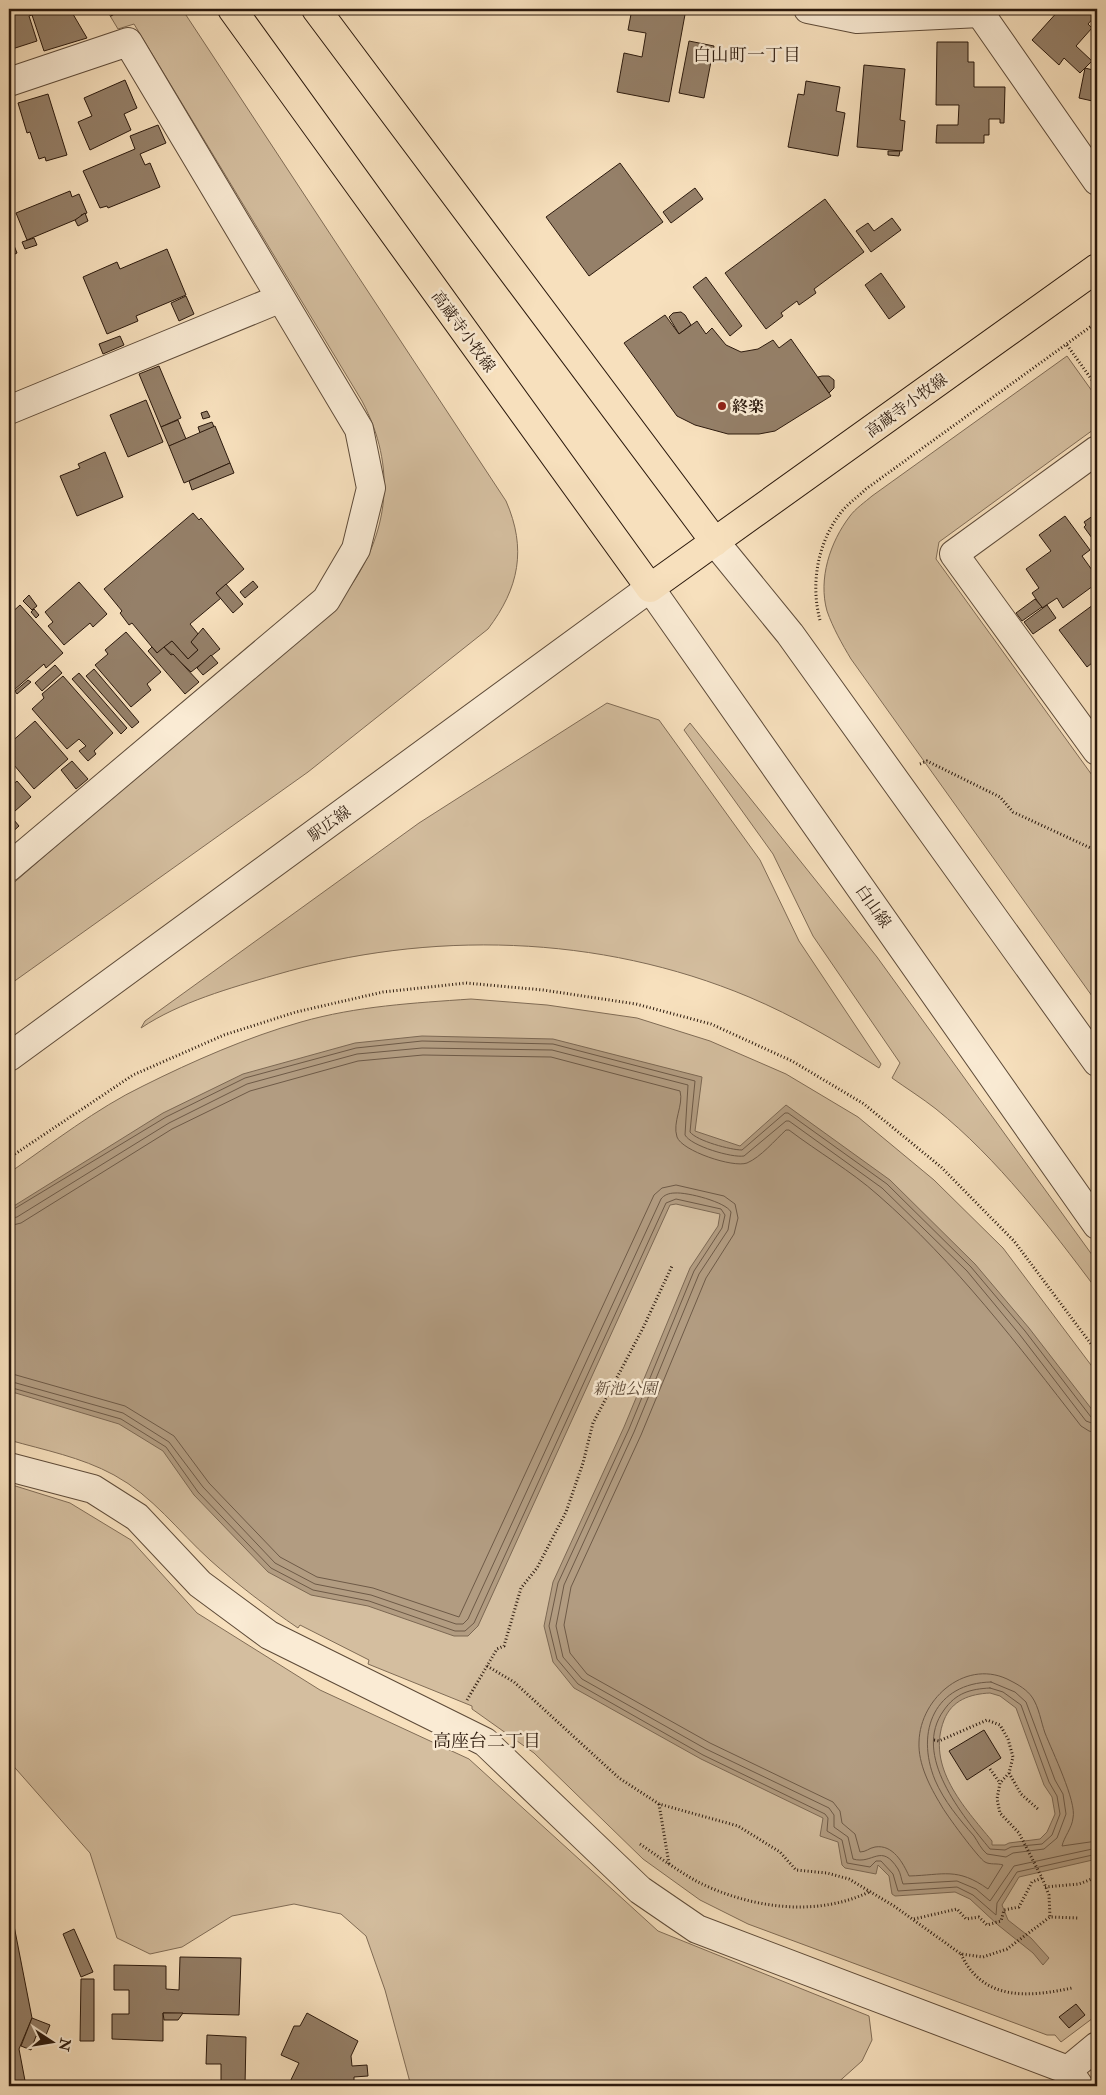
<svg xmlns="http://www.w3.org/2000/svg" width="1106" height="2095" viewBox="0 0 1106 2095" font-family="'IM FELL Double Pica','Noto Serif JP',serif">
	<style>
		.green { fill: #d4be9f; stroke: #806c56 }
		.water { fill: #b29c81; stroke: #7c6853; fill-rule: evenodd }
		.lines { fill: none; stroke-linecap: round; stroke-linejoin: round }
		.shore { stroke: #6e5a47; stroke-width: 1 }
		.building { fill: #958069; stroke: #2b190d }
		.minor-casing { stroke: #5e4b39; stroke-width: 30 }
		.major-casing { stroke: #2b190d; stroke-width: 30 }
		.path { stroke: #2b190d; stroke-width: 3; stroke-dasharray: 1 2.5; stroke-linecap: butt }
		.minor { stroke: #faebd4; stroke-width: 28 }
		.major { stroke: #f7e0bd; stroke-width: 28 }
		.poi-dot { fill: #8f2418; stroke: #faebd4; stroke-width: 2 }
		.labels { text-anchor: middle; stroke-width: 5; stroke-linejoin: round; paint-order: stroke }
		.street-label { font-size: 16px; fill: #2b190d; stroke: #faebd4 }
		.poi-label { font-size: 16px; font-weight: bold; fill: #2b190d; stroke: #faebd4; text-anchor: start }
		.park-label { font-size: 16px; font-style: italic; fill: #5e4b39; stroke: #faebd4 }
		.neighbourhood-label { font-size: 18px; fill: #2b190d; stroke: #faebd4 }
	</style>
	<rect width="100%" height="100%" fill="#f7e0bd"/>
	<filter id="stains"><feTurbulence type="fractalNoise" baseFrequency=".004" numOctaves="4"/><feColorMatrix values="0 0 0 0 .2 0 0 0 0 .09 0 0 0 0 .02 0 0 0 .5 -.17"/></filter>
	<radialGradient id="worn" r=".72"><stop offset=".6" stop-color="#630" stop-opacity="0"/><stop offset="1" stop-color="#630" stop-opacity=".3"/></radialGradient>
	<!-- green -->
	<g class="green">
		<path d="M106,9H182L506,501C527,549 519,588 488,629L308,772L9,985V887L345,594C390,534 397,467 362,401L134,24L118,29Z"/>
		<path d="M1067,356L1097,398V427L939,542L936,559L1097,782V1003L851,659C842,644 833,628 827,611C818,579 830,542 850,516C855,509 865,502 872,496Z"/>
		<path d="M607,703L659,720L760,860L799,941L881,1064L879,1068C837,1041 794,1016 749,997C599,934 429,930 275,975C230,988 180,1002 141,1028L145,1021L419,823Z"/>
		<path d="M690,723L877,957L1090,1252L1097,1262V1290C1049,1226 998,1159 936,1109C922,1098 906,1088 892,1078L900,1063L813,936L773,854L684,730Z"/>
		<path d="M471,999L547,1005L637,1018L710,1041L786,1074L858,1117L934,1180L1003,1248L1097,1373V2015L1061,2042L1055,2035H1047L748,1924L700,1900L643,1859L534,1753L472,1709V1706L368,1664L369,1660L300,1625L298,1628C267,1607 238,1585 210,1560C178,1531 153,1496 114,1475C81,1457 44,1450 9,1440V1173C51,1144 97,1108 143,1086C193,1061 248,1037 301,1022C357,1006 414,1003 471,999Z"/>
		<polygon points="9,1484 70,1503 131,1540 197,1613 320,1690 469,1759 658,1931 869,2016 872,2040 862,2061 834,2086 411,2086 385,1990 366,1936 341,1914 294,1904 232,1916 182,1947 150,1954 117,1938 90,1853 9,1761"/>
	</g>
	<!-- water -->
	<path class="water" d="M422,1036L553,1039L702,1077L695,1131L740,1146L786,1105L890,1180L975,1264L1029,1328L1097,1416V1859L1019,1877L1002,1905L1008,1920L1031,1938L1049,1958L1043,1965L1033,1953L998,1925L970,1899L955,1892L895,1896L892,1894L889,1876L878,1865L876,1874L845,1868L842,1865L838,1842L820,1836L823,1818L701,1759L574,1688L553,1662L544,1626L553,1582L624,1427L690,1268L718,1226L720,1214L676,1204L670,1205L478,1626L468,1636H454L368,1606L311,1595L268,1572L194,1495L163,1451L119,1424L9,1391V1209L163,1113L243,1074L355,1043ZM990,1693L1000,1696L1016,1708L1044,1785L1052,1797L1055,1814L1047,1832L1040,1839L1009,1843L1005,1845H992V1841C964,1807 926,1767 944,1720C952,1700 970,1694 990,1693Z"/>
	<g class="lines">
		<!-- shore -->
		<g class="shore">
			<path d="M9,1212L166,1117L245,1078L356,1048L422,1041L553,1044L695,1081L690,1132C697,1141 731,1150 742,1150L785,1113H788L887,1184L971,1267L1025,1331L1091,1417L1097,1419"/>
			<path d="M9,1219L17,1217L169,1123L247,1084L357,1054L422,1048L552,1050L688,1085L685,1135C691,1146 732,1158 744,1156L786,1121H789L882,1188L967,1271L1020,1335L1086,1421L1097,1425"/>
			<path d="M9,1226L21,1223L172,1129L250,1091L358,1061L423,1055L551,1057L680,1091C684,1105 672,1122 677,1137C682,1151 733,1168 747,1163C761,1157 775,1140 786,1130H789C818,1152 851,1171 878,1195C956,1263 1018,1345 1081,1426L1089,1431L1097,1433"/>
			<path d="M9,1373L125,1406L174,1436L209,1483L280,1557L317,1577L373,1588L459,1617L654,1195L662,1188L676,1185L724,1196L735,1204L738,1218L734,1234L706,1278L641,1435L571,1587L564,1625L570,1653L587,1674L710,1743L833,1802L840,1811L842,1823L855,1834L860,1852C866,1852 869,1848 875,1847C893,1844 903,1863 909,1876C944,1875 957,1867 988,1889L1003,1865C997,1863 990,1865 985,1862C979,1859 945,1813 941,1805C930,1787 918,1764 919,1742C920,1697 968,1657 1011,1681C1019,1685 1027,1690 1032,1697C1039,1707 1041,1722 1045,1733C1052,1751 1077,1802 1073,1818C1072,1828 1064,1837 1062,1846L1097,1841"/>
			<path d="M9,1381L123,1413L169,1442L203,1487L275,1563L315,1584L371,1595L456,1624H463L468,1619L661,1199C664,1195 669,1193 675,1193C687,1192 726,1202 731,1212L728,1230L699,1274L634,1432L564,1585L556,1626L563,1657L582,1679L706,1749L829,1808L834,1815V1827L848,1837L853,1859C873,1865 881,1842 898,1869C901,1874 901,1879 903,1884L957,1881L976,1889L990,1901L1014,1866L1097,1848"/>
			<polyline points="9,1387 121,1419 166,1447 198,1492 271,1568 313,1590 369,1601 455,1631 465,1631 474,1623 666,1203 676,1199 721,1209 725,1215 722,1228 694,1271 629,1429 558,1583 549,1626 557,1659 578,1684 703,1755 825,1814 828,1818 827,1831 842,1840 847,1863 870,1867 876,1861 881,1861 893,1874 898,1891 957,1887 973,1895 996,1915 997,1903 1017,1872 1097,1854"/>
			<path d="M991,1682L1015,1692L1026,1702L1055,1780L1063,1794L1066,1814L1057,1838L1044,1849L1013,1853L1006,1857L987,1854C981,1849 978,1842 974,1836C959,1819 944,1801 935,1780C915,1731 935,1683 991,1682Z"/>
			<path d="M990,1688L1003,1692L1021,1705L1049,1782L1057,1796L1060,1814L1052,1835L1042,1844L1011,1847L1005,1850L990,1849C963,1816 911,1755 944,1710C956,1693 970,1689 990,1688Z"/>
		</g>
	</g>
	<!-- building -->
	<g class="building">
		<polygon points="9,9 50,9 29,16 37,41 9,50"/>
		<polygon points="50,9 70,9 87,38 44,51 32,15"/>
		<polygon points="632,9 686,9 669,102 617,92 624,53 642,57 646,33 628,30"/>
		<polygon points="1060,9 1092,9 1097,14 1088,24 1092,28 1076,46 1092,61 1080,73 1064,58 1059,65 1032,40"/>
		<polygon points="689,41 714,46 704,98 679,93"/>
		<polygon points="937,42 968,42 968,62 974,62 974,87 1005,87 1004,123 1000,123 1000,119 989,119 989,135 984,135 984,143 936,143 937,125 958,125 959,105 936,105"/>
		<polygon points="864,65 905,69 900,120 905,121 902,151 857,147"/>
		<polygon points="1085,68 1097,71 1097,102 1079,98"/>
		<polygon points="125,80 137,108 124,114 131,130 90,150 78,122 92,116 84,98"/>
		<polygon points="806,81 840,87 836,111 845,113 838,156 788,147 798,94 804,95"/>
		<polygon points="48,94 67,155 46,161 45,157 39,159 30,132 27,133 18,103"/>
		<polygon points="158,125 166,143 140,154 145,165 150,163 160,187 108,208 107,206 100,208 83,171 135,149 130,136"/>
		<polygon points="888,151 900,151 899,156 888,155"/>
		<polygon points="620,163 663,222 589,276 546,217"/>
		<polygon points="695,188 703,199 671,223 663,212"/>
		<polygon points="70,191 72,197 79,194 87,213 81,215 82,217 27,240 16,213"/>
		<polygon points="825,199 864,252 814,289 816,293 799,305 797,301 781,313 783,316 766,329 725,273"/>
		<polygon points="85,213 88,221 78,226 75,220"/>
		<polygon points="892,218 901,230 871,252 856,231 868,223 874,231"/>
		<polygon points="9,233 17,253 9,257"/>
		<polygon points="34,238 37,245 25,249 22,242"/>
		<polygon points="167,249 186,295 136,316 138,321 107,334 83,277 117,262 120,269"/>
		<polygon points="881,273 905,307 889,319 865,285"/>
		<polygon points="706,277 742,326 730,336 693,287"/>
		<polygon points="186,296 194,314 179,321 171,303"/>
		<polygon points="681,312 685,315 691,325 679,334 669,317 673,313"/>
		<polygon points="665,315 679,334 697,321 706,334 712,328 726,345 741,352 758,349 773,340 779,348 791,339 831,396 775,431 759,434 728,434 695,425 677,416 624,343"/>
		<polygon points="120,336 124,345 103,354 99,344"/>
		<polygon points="159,366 181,418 161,427 139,374"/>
		<polygon points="822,376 829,376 834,380 834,388 829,393 818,377"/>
		<polygon points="146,400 163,442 128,457 110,415"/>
		<polygon points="207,411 210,417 203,419 201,413"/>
		<polygon points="178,420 186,439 169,446 161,427"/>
		<polygon points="212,422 214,427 200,433 198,427"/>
		<polygon points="215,426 230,463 184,483 169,446"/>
		<polygon points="105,452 123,497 77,516 60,476 80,468 78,464"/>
		<polygon points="230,463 234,473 192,490 189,481"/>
		<polygon points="193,513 199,520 201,518 244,569 216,593 221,598 190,624 199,635 191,642 198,650 188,659 172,641 157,653 132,623 129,625 120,613 122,611 104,589"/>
		<polygon points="1097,513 1097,545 1084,527 1086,525 1084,522"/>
		<polygon points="1065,516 1090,550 1082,556 1097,577 1097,583 1063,608 1057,598 1042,608 1032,593 1039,588 1026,569 1051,551 1039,535"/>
		<polygon points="253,581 258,587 245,598 240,592"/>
		<polygon points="79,582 107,614 93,627 90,623 64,645 48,626 53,622 45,612"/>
		<polygon points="226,584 243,604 233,613 216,593"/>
		<polygon points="29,595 37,606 32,610 23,601"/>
		<polygon points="1035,599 1042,607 1022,621 1016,613"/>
		<polygon points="1097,602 1097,659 1087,667 1059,630"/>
		<polygon points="20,605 63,653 46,668 44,664 14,690 9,684 9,615"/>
		<polygon points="1047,605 1056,618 1033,634 1024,622"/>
		<polygon points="34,609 39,615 36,618 31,612"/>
		<polygon points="203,628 220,649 191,672 164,647 172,641 188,659 198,650 191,642"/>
		<polygon points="126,632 161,672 147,684 151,690 131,707 95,665 108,654 105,650"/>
		<polygon points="152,647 157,653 164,647 171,655 173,654 199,682 185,694 148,651"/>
		<polygon points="211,655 218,663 203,675 197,668"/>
		<polygon points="55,665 62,673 42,691 35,683"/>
		<polygon points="94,669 139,722 132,728 86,676"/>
		<polygon points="79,673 127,728 121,734 72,679"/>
		<polygon points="63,676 113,733 94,751 96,754 88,761 79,751 86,746 79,739 67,749 32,709 44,698 42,694"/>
		<polygon points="28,680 31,682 17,694 15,691"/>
		<polygon points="35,721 68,759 34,789 9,759 9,744"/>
		<polygon points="72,761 88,779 76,789 61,770"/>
		<polygon points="17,781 31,797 15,811 9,803 9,788"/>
		<polygon points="9,814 19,826 9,835"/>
		<polygon points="984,1730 1001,1758 967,1780 949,1751"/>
		<polygon points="9,1842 11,1842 14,1853 9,1855"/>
		<polygon points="9,1900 32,2018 19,2049 26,2086 9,2086"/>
		<polygon points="74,1929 93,1972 81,1977 63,1934"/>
		<polygon points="180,1957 241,1958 239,2015 163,2013 163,2041 112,2039 112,2014 129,2014 129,1990 114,1990 114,1965 166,1966 166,1989 179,1990"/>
		<polygon points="81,1979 94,1979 94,2041 80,2041"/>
		<polygon points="1076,2004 1085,2015 1069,2028 1059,2017"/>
		<polygon points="163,2013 183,2013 178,2020 164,2020"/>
		<polygon points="307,2013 358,2041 351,2056 352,2066 367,2065 368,2076 354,2077 354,2086 288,2086 299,2063 281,2055 294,2026 300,2026"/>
		<polygon points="32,2018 50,2025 44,2040 36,2036 31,2050 21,2046"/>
		<polygon points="207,2035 246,2037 245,2086 221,2086 221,2064 206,2064"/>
	</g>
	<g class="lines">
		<!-- minor casing -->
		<g class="minor-casing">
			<g id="minor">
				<polyline points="808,9 857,19 980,13 986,9"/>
				<polyline points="980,13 1097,181"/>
				<polyline points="9,82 128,42 359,429 371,488 356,549 326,600 9,867"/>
				<polyline points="9,410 279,299"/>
				<polyline points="1097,450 954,554 1097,751"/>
				<polyline points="715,542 790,634 1097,1062"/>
				<polyline points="9,1057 650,588 1097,1225"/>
				<polyline points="9,1467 93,1489 137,1517 200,1584 269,1635 485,1742 640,1890 697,1929 1068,2070 1079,2086"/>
				<polyline points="1068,2070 1097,2046"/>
			</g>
		</g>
		<!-- major casing -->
		<g class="major-casing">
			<g id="major">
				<polyline points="232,9 650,588 1097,268"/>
				<polyline points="316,9 715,542"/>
			</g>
		</g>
		<!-- path -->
		<g class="path">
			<polyline points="108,9 112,16"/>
			<polyline points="1067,345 1097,387"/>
			<path d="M820,620C810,583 818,540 843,510C850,502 859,496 866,489L1097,322"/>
			<polyline points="920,764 927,761 1000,797 1013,812 1097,851"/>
			<polyline points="9,1158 133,1075 224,1035 296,1012 383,992 466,983 543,990 636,1004 711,1024 792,1061 864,1104 941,1167 1014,1241 1097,1352"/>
			<polyline points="487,1666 514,1682 619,1778 659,1804 738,1826 780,1852 796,1870 827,1873 849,1879 894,1906 961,1954 983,1957 1007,1949 1050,1917 1079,1918"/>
			<polyline points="467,1700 497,1649 504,1646 521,1588 537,1568 566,1512 583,1463 593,1423 643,1328 672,1266"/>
			<polyline points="934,1740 939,1741 987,1720 1000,1725 1008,1739 1013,1757 1009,1773 1000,1783 997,1799 1000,1813 1019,1833 1042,1878 1049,1895 1050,1917"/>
			<polyline points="990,1769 1000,1783"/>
			<polyline points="1009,1773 1021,1794 1039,1810"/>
			<polyline points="659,1804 669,1864"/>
			<path d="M640,1844C659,1857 678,1871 698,1882C750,1908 817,1918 871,1891"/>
			<polyline points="1045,1887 1079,1884 1097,1877"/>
			<polyline points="914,1919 957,1909 966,1919 979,1917 987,1925 1001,1921 1004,1910 1019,1907 1032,1882 1042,1878"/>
			<path d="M961,1954C983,2002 1030,1997 1072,1988"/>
		</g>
		<!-- minor -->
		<use href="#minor" class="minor"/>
		<!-- major -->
		<use href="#major" class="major"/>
	</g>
	<!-- markers -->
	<circle class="poi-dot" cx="722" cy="406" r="5"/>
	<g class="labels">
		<!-- street labels -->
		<g class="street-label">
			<text transform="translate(464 331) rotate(54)" y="6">高蔵寺小牧線</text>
			<text transform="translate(906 405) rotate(-36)" y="6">高蔵寺小牧線</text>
			<text transform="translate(329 823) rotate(-36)" y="6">駅広線</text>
			<text transform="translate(874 906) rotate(55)" y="6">白山線</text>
		</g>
		<!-- poi labels -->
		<g class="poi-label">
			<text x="732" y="412">終楽</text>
		</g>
		<!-- park labels -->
		<g class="park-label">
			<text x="625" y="1394">新池公園</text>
		</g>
		<!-- neighbourhood labels -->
		<g class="neighbourhood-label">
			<text x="747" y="61">白山町一丁目</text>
			<text x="487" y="1747">高座台二丁目</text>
		</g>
	</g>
	<!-- margin -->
	<rect width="1106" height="2095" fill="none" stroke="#f7e0bd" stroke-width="30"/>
	<rect x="10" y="10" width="1086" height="2075" fill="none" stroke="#2b190d" stroke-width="2.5"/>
	<rect x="15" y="15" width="1076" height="2065" fill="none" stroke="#2b190d"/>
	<!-- north arrow -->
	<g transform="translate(52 2042) rotate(102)" stroke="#faebd4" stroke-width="4" paint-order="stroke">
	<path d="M0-4L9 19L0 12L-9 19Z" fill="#2b190d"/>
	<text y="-8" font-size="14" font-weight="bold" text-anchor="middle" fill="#2b190d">N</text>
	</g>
	<rect width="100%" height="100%" filter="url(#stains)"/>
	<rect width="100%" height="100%" fill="url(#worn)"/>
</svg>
